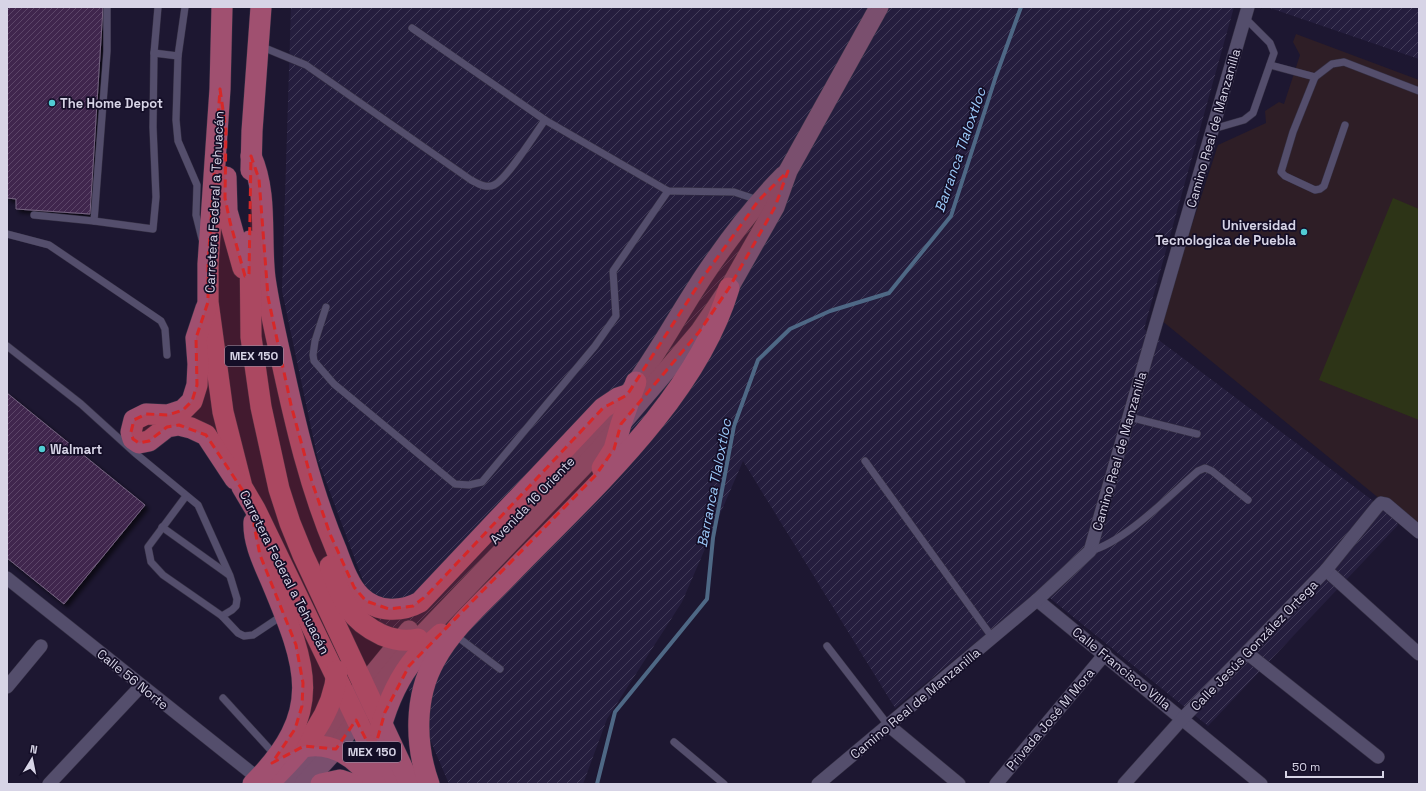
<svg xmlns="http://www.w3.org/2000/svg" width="1426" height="791" viewBox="0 0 1426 791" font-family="'Space Grotesk',sans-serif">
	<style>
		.industrial { fill: url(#industrial-furrows) }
		.education { fill: #2e1e26 }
		.grass { fill: #2d3417 }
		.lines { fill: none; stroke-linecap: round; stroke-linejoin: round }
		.stream { stroke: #4e6885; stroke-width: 4 }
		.building { fill: url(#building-hatch); stroke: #756380; filter: url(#shadow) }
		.service-casing { stroke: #363145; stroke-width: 8 }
		.minor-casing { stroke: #363145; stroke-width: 14 }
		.secondary-casing { stroke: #363145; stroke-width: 20 }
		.primary-casing { stroke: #363145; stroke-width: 22 }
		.service { stroke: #544e6c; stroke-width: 7 }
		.minor { stroke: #544e6c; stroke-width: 13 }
		.secondary { stroke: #7a4f6e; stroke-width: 19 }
		.primary { stroke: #a05070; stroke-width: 21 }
		.marked { fill: #d62828; fill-opacity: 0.2; stroke: #d62828; stroke-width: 3; stroke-dasharray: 8 5; stroke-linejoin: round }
		.poi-dot { fill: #51ccd4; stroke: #140e27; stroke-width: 1.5 }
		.labels { text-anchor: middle; stroke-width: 3.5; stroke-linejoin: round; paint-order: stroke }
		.shield { fill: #140e27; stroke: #9c99ad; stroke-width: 1 }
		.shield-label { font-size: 12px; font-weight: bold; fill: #d7d4e6 }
		.poi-label { font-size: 13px; font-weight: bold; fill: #d7d4e6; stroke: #140e27; text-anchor: start }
		.street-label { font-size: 13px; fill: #d7d4e6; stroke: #140e27 }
		.water-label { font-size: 14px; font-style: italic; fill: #9dcbfb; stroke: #140e27 }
	</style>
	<defs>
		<pattern id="industrial-furrows" width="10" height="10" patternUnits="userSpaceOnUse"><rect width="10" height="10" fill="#251e3e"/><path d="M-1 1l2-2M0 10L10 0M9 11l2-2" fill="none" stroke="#443e5a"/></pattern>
		<pattern id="building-hatch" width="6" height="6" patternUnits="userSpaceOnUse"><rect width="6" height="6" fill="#40274e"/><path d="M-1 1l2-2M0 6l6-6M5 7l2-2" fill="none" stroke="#5b4568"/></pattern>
		<filter id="shadow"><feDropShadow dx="3.5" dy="3.5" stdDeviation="2" flood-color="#0009"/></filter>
	</defs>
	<rect width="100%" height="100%" fill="#1d1731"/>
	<!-- industrial -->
	<g class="industrial">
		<polygon points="291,7 1234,7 1144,329 1396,518 1398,525 1208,726 1040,590 895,708 743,461 682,602 607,719 583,784 449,784 365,586 318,460 282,291"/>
		<polygon points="1267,7 1419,7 1419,59"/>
	</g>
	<!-- education -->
	<polygon class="education" points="1296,34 1419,80 1419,531 1161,320 1218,145 1266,123 1265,111 1279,102 1284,104 1300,55 1293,42"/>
	<!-- grass -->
	<polygon class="grass" points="1393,198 1419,209 1419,420 1319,380"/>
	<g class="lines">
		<!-- stream -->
		<polyline class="stream" points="597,784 615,712 707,599 713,538 734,426 758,360 790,329 830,311 889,293 951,216 996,76 1021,7"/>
	</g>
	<!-- building -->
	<g class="building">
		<polygon points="7,7 103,7 90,214 16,209 16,199 7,198"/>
		<polygon points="7,393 145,505 64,604 7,558"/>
	</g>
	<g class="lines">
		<!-- service casing -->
		<g class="service-casing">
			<g id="service">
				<polyline points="185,7 178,56 176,120 178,141 197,185 196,215 202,239"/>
				<polyline points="412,28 545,120 668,191 734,192 758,200"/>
				<path d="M260,46L306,65L471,180C477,183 486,189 494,185C507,179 535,134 545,120"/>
				<polyline points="154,53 158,7"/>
				<polyline points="1270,65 1315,77 1332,64 1344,62 1419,91"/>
				<polyline points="1315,77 1293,132 1281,172 1285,176 1315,190 1320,189 1324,186 1345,125"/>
				<polyline points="1213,129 1244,120 1253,113 1274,53 1270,43 1245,18"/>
				<polyline points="34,215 94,221 107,51 107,7"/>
				<polyline points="94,221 153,229 156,197 153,127 154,53 178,56"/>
				<polyline points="7,234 49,245 161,321 165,329 167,355"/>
				<polyline points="326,307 315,341 313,355 314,361 334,384 455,484 469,485 482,482 595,346 616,316 613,271 668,191"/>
				<polyline points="7,346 81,404 135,453 198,505 230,576 237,599 236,606 232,610 222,616"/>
				<polyline points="1129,417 1197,434"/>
				<polyline points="865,461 992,637"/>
				<polyline points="186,496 148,547 151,562 163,575 222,616 238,633 244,636 253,635 283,615"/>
				<polyline points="162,527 229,575"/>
				<path d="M1090,551C1125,542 1170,495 1198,471L1205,468L1212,471L1248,500"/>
				<polyline points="455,635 500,669"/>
				<polyline points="827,646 888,725"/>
				<polyline points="223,698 276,756"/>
				<polyline points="674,742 724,784"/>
			</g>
		</g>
		<!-- minor casing -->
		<g class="minor-casing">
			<g id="minor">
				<polyline points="1326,570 1419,654"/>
				<polyline points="7,578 259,779"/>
				<polyline points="1037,600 1261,784"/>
				<polyline points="1247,653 1378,757"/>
				<polyline points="7,687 41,646"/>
				<polyline points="888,725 959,784"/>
				<polyline points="49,784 141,686"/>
				<polyline points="818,784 1037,600 1090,551 1248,7"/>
				<polyline points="996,784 1105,654"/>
				<polyline points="1124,784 1183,718 1326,570 1377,507 1381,503 1386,504 1419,532"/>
			</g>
		</g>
		<!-- secondary casing -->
		<g class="secondary-casing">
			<g id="secondary">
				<path d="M527,506C561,470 598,434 628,394C656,356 678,315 703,277C727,241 754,205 784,175"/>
				<polyline points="285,784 322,745 364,685 409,630"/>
				<polyline points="304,784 336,749 370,699 418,639 598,451 699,332 729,288 775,207 788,171 879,7"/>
			</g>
		</g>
		<!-- primary casing -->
		<g class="primary-casing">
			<g id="primary">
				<polyline points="222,7 220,89 208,264 208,302 223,412 242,487 255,509 388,784"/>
				<path d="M251,156C268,194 260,238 265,278C269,305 275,332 281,358C295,423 310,488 336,549C342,565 349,586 361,597C378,613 402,612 420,602L603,408L618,398L627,395"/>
				<polyline points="251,170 252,131 261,7"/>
				<polyline points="226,177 227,211 243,268"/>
				<polyline points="250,241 251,337 261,407 279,489 290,523 303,555 410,784"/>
				<polyline points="206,308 196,338 198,364 197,385 192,401 183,410 168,415 146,414 134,420 131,432 133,439 139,443 149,441 167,427 179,425 191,428 206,435 235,479"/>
				<polyline points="602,468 614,449 621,424 636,382"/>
				<path d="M330,566C342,599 348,619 382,635C394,640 405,642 418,639"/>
				<path d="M380,730C387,705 398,678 416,657C423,649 433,642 441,634"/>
				<path d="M295,749C329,738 356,756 375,784"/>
				<path d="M276,776C305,747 334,714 337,671"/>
				<path d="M253,784C325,712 307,667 272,583C264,564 253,543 254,522"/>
				<polyline points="321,784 340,780 352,784"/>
				<path d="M429,784C415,745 414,697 435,660C453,627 483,602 509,575C588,493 696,399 729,288"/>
			</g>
		</g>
		<!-- service -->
		<use href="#service" class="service"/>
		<!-- minor -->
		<use href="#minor" class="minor"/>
		<!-- secondary -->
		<use href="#secondary" class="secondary"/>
		<!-- primary -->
		<use href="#primary" class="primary"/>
	</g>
	<!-- marked area -->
	<path class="marked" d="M220,89L226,131L225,198L230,222L245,276L249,275L251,156L259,179L268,297L291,405L312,482L330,534L354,587L366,601L389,609L413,606L426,596L603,408L627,395L704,276L759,200L788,171L775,207L729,288L699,332L621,424L614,449L596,475L409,666L385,712L376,744V759L356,720L336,749L304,746L272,763L295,729L302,706L303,683L296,645L260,555L254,525L255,509L206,435L179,425L167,427L149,441L139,443L133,439L131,432L134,420L146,414L168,415L183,410L192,401L197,385L196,338L208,302V264Z"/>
	<!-- markers -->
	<g class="poi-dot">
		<circle cx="52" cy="103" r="4"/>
		<circle cx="1304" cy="232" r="4"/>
		<circle cx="42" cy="449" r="4"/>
	</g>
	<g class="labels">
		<!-- shield labels -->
		<g class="shield">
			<rect x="225" y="346" width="58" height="20" rx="3"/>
			<rect x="343" y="742" width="58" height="20" rx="3"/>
		</g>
		<g class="shield-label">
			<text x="254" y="360">MEX 150</text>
			<text x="372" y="756">MEX 150</text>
		</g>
		<!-- poi labels -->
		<g class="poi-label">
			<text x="60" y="108">The Home Depot</text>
			<text x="1296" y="230" text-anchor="end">Universidad<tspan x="1296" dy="15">Tecnologica de Puebla</tspan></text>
			<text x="50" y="454">Walmart</text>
		</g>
		<!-- street labels -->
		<g class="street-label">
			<text transform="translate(1213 128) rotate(-74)" y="5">Camino Real de Manzanilla</text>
			<text transform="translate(214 202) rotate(-87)" y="5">Carretera Federal a Tehuacán</text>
			<text transform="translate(1119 451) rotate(-74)" y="5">Camino Real de Manzanilla</text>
			<text transform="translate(532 500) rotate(-46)" y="5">Avenida 16 Oriente</text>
			<text transform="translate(285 572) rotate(63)" y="5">Carretera Federal a Tehuacán</text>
			<text transform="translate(1254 645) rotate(-46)" y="5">Calle Jesús González Ortega</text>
			<text transform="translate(1122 668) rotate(39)" y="5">Calle Francisco Villa</text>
			<text transform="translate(133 679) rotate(39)" y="5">Calle 56 Norte</text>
			<text transform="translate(915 703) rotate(-40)" y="5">Camino Real de Manzanilla</text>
			<text transform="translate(1050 719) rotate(-50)" y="5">Privada José M Mora</text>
		</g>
		<!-- water labels -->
		<g class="water-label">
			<text transform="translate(960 150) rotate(-71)" y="5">Barranca Tlaloxtloc</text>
			<text transform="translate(714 483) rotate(-79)" y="5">Barranca Tlaloxtloc</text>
		</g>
	</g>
	<!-- border -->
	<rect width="1426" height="791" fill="none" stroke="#d7d4e6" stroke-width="16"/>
	<!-- north arrow -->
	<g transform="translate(32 759) rotate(10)" stroke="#140e27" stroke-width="3" paint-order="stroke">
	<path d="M0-3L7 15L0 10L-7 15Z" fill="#d7d4e6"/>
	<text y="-6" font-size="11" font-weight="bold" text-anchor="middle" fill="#d7d4e6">N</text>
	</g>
	<!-- scale -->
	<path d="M1286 771v6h97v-6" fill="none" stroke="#d7d4e6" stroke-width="2"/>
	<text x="1292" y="771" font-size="12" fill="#d7d4e6" stroke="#140e27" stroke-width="3" paint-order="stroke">50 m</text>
</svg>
